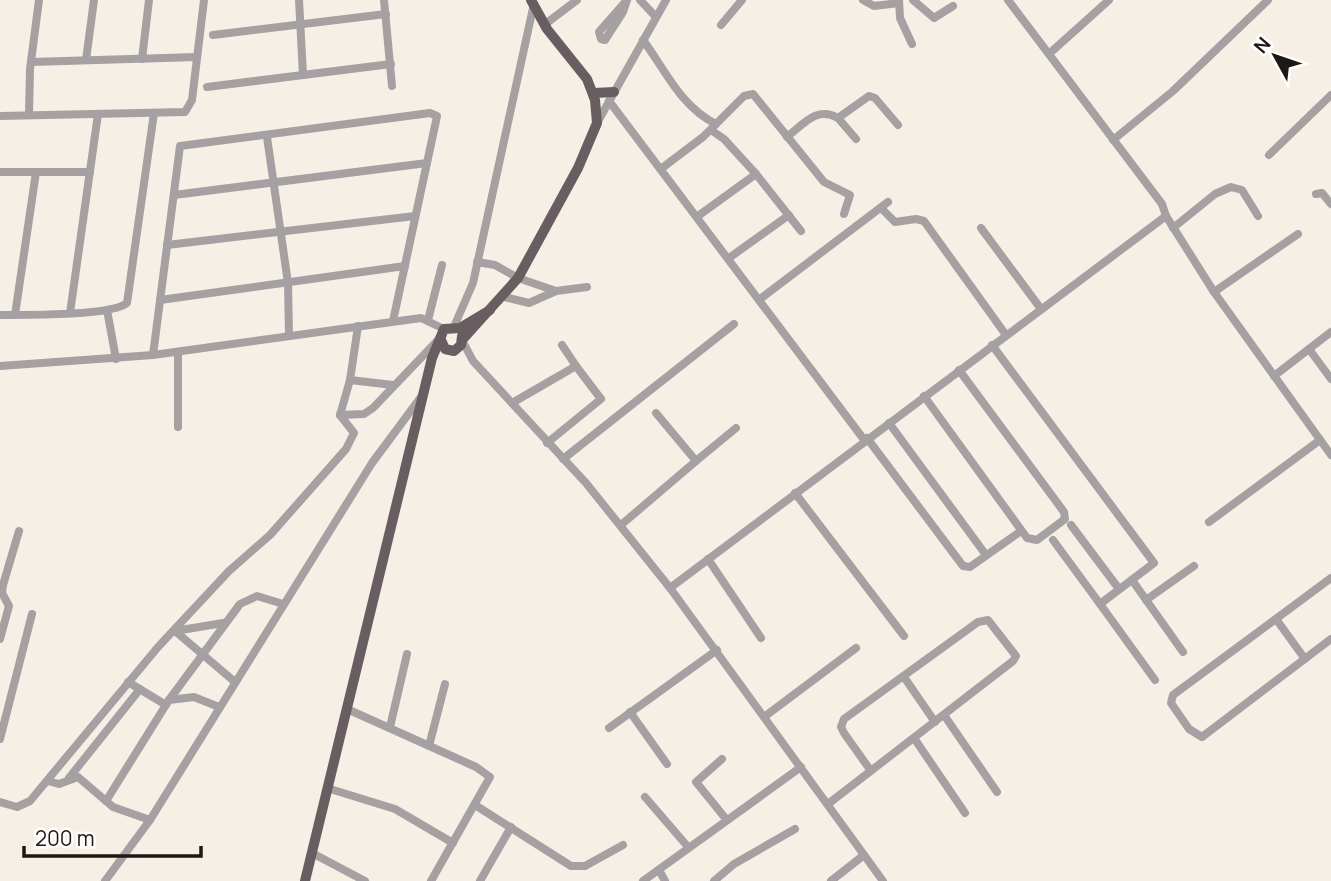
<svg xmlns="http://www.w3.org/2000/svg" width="1331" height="881" viewBox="0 0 1331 881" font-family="Manrope,sans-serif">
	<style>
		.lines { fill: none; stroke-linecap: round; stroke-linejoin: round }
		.minor { stroke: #a5a0a1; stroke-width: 8 }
		.major { stroke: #685e61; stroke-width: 10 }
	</style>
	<rect width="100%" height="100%" fill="#f6efe5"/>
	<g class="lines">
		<!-- minor -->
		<g class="minor">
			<polyline points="299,0 303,75"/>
			<polyline points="384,0 392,86"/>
			<polyline points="627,0 623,12 605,40 601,39 599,32 627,0"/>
			<polyline points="640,0 656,17"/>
			<polyline points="863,0 874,6 899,3"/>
			<polyline points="899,0 900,18 912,44"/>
			<polyline points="913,0 934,18 953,6"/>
			<polyline points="1008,0 1162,204 1166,216"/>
			<polyline points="544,25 577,0"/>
			<polyline points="721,25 742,0"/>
			<polyline points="213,35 386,14"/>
			<path d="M643,40C666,71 681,107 716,124"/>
			<polyline points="1050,53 1109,0"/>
			<polyline points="142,59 149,0"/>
			<polyline points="86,60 94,0"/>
			<polyline points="31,62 197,57"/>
			<polyline points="207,87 391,64"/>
			<polyline points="609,101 865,441"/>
			<polyline points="29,115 30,69 39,0"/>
			<polyline points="0,116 185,112 192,100 204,0"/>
			<polyline points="838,118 856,139"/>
			<polyline points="597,123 666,0"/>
			<polyline points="267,137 288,283 289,336"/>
			<path d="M787,137C804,124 816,106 838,118L869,96L875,98L898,125"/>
			<polyline points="1113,140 1173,91 1268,0"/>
			<polyline points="1269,155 1331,95"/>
			<polyline points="662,168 703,137 744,96 753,94 824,182 850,195 844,214"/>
			<polyline points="0,172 90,172"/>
			<polyline points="756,174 801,231"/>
			<polyline points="1316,194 1322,193 1331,204"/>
			<polyline points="174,195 427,163"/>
			<polyline points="881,208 895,222 916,219 924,221 1006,335"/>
			<polyline points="698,216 756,174 724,139 711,130"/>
			<polyline points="981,228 1041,309"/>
			<polyline points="1173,228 1215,194 1231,187 1242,190 1258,216"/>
			<polyline points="167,245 415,216"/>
			<polyline points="729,258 789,215"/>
			<polyline points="477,262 495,265 518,278 556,291"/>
			<polyline points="1214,292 1298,234"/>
			<polyline points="504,297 529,303 556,291 587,287"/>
			<polyline points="760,299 888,202"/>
			<polyline points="160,300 405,266"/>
			<polyline points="107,310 116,359"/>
			<polyline points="70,313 98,114"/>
			<path d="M0,315C24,315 112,316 127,303L154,113"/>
			<polyline points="15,315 36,172"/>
			<polyline points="428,320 442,265"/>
			<polyline points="453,329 473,283 533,8"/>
			<polyline points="463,342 473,361 586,483 670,588 883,881"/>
			<polyline points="562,345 576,366"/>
			<polyline points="992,345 1154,563 1100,604 1155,680"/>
			<polyline points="1309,349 1331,379"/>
			<polyline points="153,355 180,146 430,113 437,116 436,121 393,321"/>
			<polyline points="0,366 153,355 421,318 444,329"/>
			<polyline points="1274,376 1331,332"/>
			<polyline points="350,380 393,385"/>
			<polyline points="924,396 1027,538 1037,540 1065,519 1064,512 959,370"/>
			<polyline points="512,403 576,366 601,399 547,443"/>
			<polyline points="340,415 364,414 373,408 439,339"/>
			<polyline points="889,423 986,555"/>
			<polyline points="178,427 178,352"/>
			<polyline points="867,438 963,566 970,567 1021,531"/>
			<polyline points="563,459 734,324"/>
			<polyline points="696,461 736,428"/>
			<polyline points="795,493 904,636"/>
			<polyline points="1209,522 1320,440"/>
			<polyline points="621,525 696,461 656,413"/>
			<polyline points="1071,525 1119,589"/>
			<polyline points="1053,540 1100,604"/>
			<polyline points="708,559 761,638"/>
			<polyline points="1331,578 1173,695 1171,703 1189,729 1202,737 1331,639"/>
			<polyline points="1132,580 1183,652"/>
			<polyline points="670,588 1166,216 1214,292 1331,455"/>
			<polyline points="1146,600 1194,566"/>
			<polyline points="1276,619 1305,659"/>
			<polyline points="223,623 175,631 235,682"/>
			<polyline points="0,639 9,606 2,593 3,585 19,531"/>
			<polyline points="904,677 935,722"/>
			<polyline points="128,682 166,705"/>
			<polyline points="169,700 194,697 219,707"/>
			<polyline points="347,709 476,767 490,777 431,881"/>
			<polyline points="630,712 667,764"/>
			<polyline points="944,715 997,792"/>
			<polyline points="764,717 856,648"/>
			<polyline points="390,727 407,654"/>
			<polyline points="609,728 717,650"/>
			<polyline points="914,738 965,813"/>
			<polyline points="0,739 32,614"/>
			<polyline points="429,746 445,684"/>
			<polyline points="722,759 696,782 726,819"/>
			<polyline points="69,778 140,689"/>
			<polyline points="48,781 59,784 78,777 113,807 150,820"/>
			<polyline points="327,788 395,809 453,843"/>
			<polyline points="645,797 688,847"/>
			<polyline points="106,801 169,700 240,604 257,596 283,604"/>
			<polyline points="0,802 17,807 30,801 158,647 229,571 270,535 346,449 354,433 340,415 350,380 358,326"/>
			<polyline points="828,804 1013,661 1016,656 988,620 978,622 844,719 841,727 844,733 871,771"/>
			<polyline points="475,805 571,866 585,866 623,845"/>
			<polyline points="312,853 365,881"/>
			<polyline points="659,870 665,881"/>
			<polyline points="105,881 150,820 372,463 421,397"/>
			<polyline points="480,881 511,827"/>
			<polyline points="643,881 801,767"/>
			<polyline points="714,881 734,864 795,829"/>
			<polyline points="831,881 864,855"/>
		</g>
		<!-- major -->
		<g class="major">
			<polyline points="594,93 614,92"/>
			<polyline points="463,339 518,278 578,168 597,123 595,100 587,79 547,29 531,0"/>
			<polyline points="441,340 445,349 454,351 461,345 462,336"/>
			<polyline points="305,881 432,358 444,329 460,328 490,310"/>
		</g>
	</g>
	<!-- north arrow -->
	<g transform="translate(1275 56) rotate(310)" stroke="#fefdfb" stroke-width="5" paint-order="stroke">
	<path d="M0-5L12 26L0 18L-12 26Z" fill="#1b1815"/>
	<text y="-10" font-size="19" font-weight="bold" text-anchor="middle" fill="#1b1815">N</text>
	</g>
	<!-- scale -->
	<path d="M24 846v10h177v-10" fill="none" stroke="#1b1815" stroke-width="3.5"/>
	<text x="35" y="846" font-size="21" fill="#1b1815" stroke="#fefdfb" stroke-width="5" paint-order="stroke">200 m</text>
</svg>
